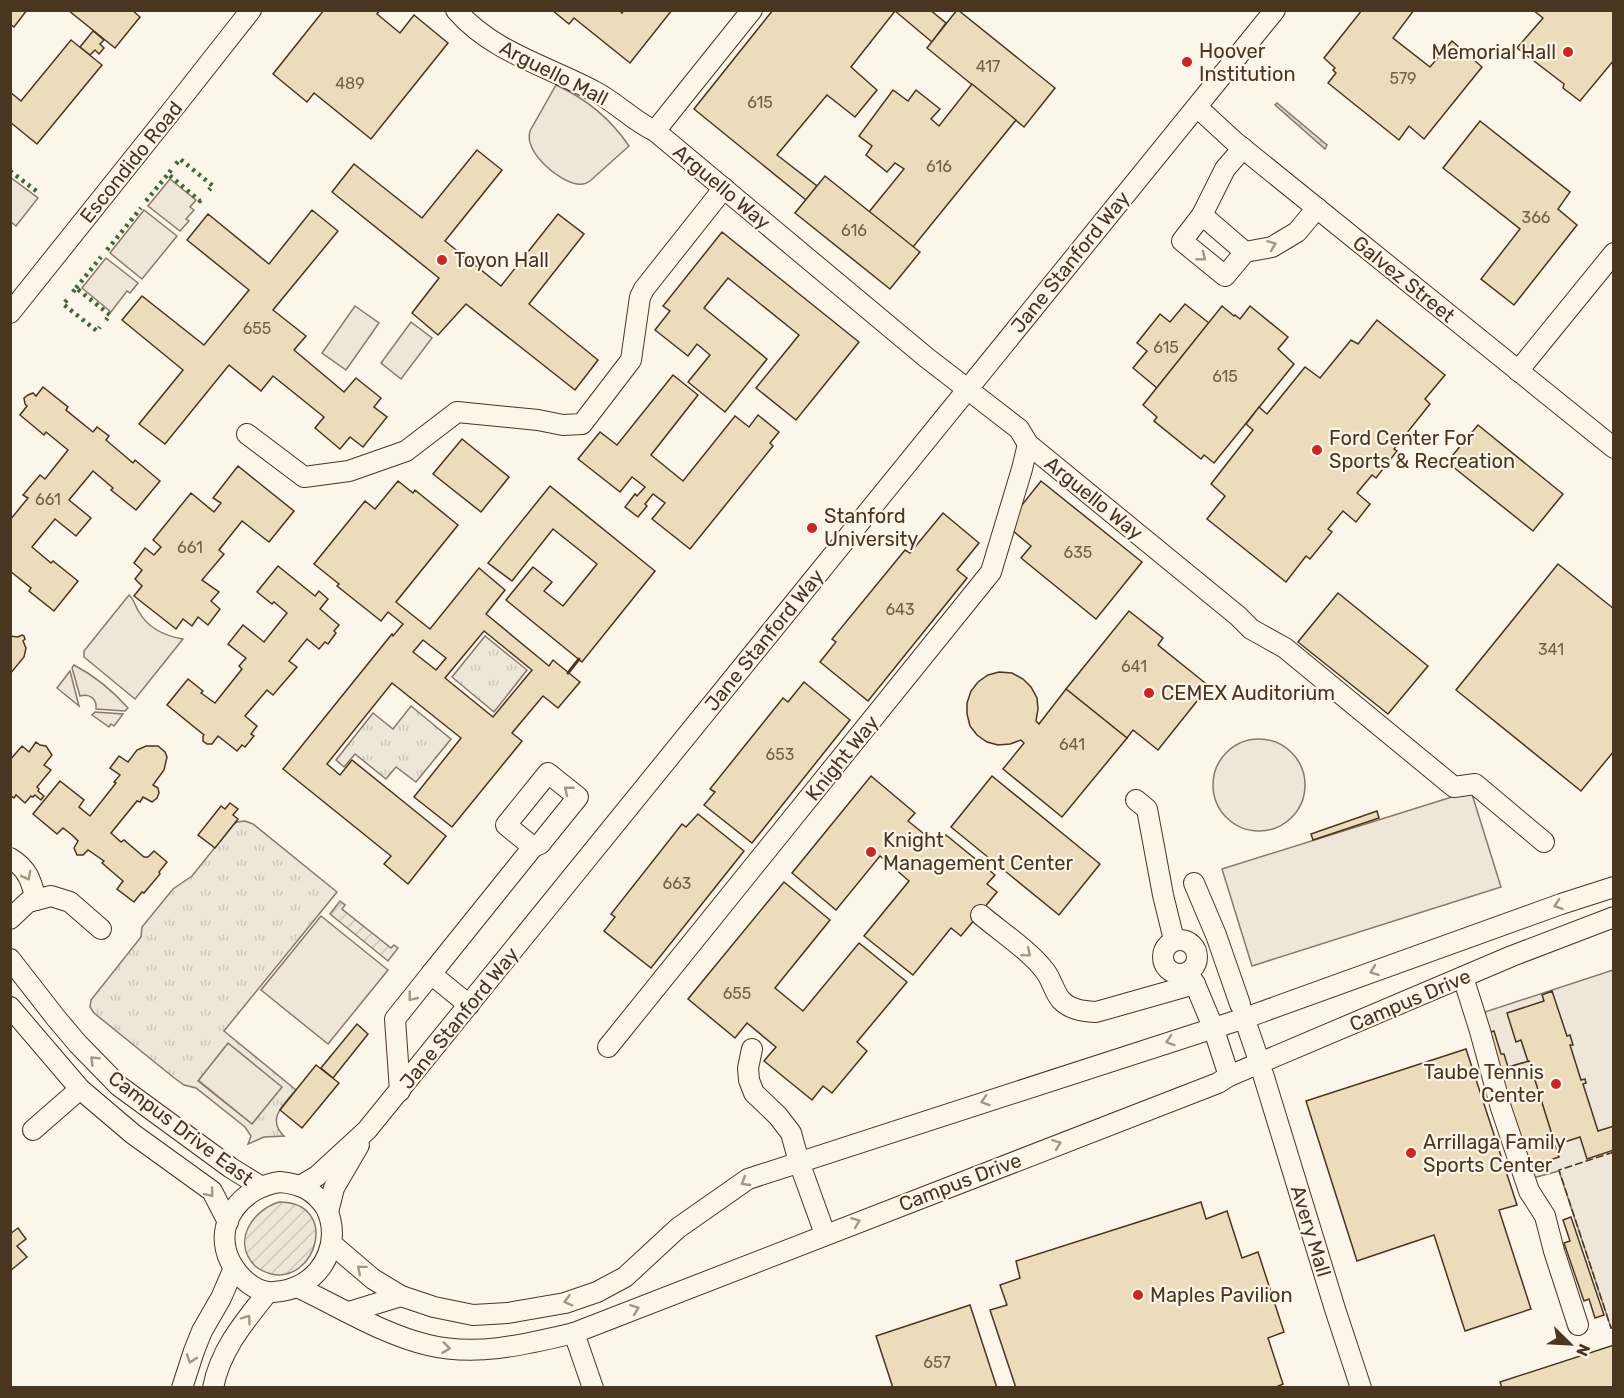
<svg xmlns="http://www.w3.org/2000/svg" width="1624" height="1398" viewBox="0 0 1624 1398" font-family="Rubik,sans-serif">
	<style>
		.grass { fill: #ede6d9; stroke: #887966; stroke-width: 1.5 }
		.park { fill: url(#park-tufts); stroke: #887966; stroke-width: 1.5; fill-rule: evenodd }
		.garden { fill: url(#garden-furrows); stroke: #887966; stroke-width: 1.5 }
		.water { fill: url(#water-waves); stroke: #887966; stroke-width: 1.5 }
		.building { fill: #ecdcbc; stroke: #4a3520; stroke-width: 1.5; fill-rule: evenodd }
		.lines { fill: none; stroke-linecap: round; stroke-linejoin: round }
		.minor-casing { stroke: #4a3520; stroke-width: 22 }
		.minor { stroke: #fbf6e9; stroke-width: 20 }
		.hedge { stroke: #436837; stroke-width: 4.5; stroke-dasharray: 3 4.5; stroke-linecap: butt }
		.fence { stroke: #4a3520; stroke-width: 1.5; stroke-dasharray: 8 3; stroke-linecap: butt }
		.wall { stroke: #4a3520; stroke-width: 3 }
		.oneway { stroke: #a29684 }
		.poi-dot { fill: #c62828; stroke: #fbf6e9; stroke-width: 2 }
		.labels { text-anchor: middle; stroke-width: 4.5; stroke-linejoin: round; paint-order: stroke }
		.number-label { font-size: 16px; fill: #725f47 }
		.poi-label { font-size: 20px; fill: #4a3520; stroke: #fbf6e9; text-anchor: start }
		.street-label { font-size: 20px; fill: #4a3520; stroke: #fbf6e9 }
	</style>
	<defs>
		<pattern id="park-tufts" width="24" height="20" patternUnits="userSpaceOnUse" patternTransform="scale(1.5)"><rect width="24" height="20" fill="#ede6d9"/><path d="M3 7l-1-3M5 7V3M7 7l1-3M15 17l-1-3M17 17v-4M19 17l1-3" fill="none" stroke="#cdc6ba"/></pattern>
		<pattern id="garden-furrows" width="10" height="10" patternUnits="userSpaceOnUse" patternTransform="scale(1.5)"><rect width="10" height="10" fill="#ede6d9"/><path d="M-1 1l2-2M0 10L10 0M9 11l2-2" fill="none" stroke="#cdc6ba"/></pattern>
		<pattern id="water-waves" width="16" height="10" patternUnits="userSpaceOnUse" patternTransform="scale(1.5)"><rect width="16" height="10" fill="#dcd4c6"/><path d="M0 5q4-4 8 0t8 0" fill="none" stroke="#beb7aa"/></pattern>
	</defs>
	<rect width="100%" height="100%" fill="#fbf6e9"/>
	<!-- grass -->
	<g class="grass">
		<path d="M556,85C587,99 610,118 629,146L590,181C586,184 582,185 577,184C558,181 524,152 530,131Z"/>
		<polygon points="10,177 38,198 16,226 11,222"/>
		<polygon points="170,179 196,200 190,207 194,210 186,219 189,221 180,231 148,206"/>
		<polygon points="144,210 177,236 142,279 110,253"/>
		<polygon points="106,258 138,283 130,293 127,291 111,312 82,288"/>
		<polygon points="355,306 379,323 346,370 322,353"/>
		<polygon points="411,322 432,338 401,379 381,363"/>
		<path d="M129,595C134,599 135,606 139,612C148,628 165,636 183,639L135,699L84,657V651Z"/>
		<path d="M74,665C95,676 112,690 128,708L125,711L96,709C97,699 90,693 80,696L72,668Z"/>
		<polygon points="70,671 79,706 57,688"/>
		<polygon points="95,712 123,714 114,726 111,724 109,727 92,715"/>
		<circle cx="1259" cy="785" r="46"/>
		<polygon points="1471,791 1501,887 1252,966 1222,869"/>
		<polygon points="321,916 388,970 328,1044 261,990"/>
		<polygon points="1613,970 1613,1327 1611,1328 1559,1171 1529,1179 1476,1015"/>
		<polygon points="228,1043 283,1087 252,1124 198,1080"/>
	</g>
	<!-- park -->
	<g class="park">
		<polygon points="485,636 527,670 494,712 452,677"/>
		<polygon points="411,706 451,739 416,782 396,767 386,779 355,754 344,767 336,760 373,713 393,729"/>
		<path d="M245,821L253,824L337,892L224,1031L296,1090C284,1104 266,1119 284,1136L264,1137L248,1144L251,1136L245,1127L196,1088L184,1085L173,1077L94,1013L90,1007L91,1000L141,937L142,927L173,889L192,876L233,825L237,822ZM228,1043L282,1087L252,1124L198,1081Z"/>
	</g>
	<!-- garden -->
	<g class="garden">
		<polygon points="340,901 345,905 342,909 391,948 394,945 398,948 388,961 330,914"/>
		<path d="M279,1202C340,1202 317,1284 271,1274C265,1272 259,1270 255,1266C231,1241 253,1210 279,1202Z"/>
	</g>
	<!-- water -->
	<polygon class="water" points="1277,103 1327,145 1325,149 1275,105"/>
	<!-- building -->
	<g class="building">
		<polygon points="10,10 27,10 14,27 10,24"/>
		<polygon points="68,10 132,10 140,17 115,48"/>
		<polygon points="324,10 380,10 377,14 400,33 414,15 448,43 371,139 314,93 307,102 273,74"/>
		<polygon points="552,10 619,10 622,13 624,10 672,10 630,63 574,18 569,24"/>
		<polygon points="773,10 930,10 946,23 932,42 895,11 851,67 877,90 855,117 827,95 777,155 817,186 806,200 694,109"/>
		<polygon points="957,10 958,10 1055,88 1024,127 927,48"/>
		<polygon points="1362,10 1414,10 1393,38 1430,67 1452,41 1482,67 1424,139 1409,126 1399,140 1328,83 1336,73 1333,70 1335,68 1324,58"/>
		<polygon points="1533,10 1614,10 1614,60 1580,101 1563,88 1564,84 1517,48 1543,18"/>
		<polygon points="93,31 104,40 100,44 104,48 99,54 95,50 90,55 80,47"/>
		<polygon points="71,40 102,65 37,144 10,122 10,92 21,101"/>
		<polygon points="972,84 1016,120 913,247 869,212 904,169 895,163 887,172 866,155 872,146 859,136 893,90 908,101 916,90 940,109 931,119 939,126"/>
		<polygon points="1480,121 1570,192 1558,209 1577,225 1514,305 1481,279 1520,229 1443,168"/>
		<polygon points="477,150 502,170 445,241 501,286 558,214 584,234 529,304 598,360 575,390 466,304 438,335 412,313 439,278 332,192 354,164 422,218"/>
		<polygon points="825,176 920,252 890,289 795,213"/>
		<polygon points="312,210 338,231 273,310 306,336 294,350 344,392 356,378 381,398 374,407 387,417 363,447 350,437 340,449 315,428 324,417 273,376 261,391 229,365 165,444 139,424 183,370 122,320 142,296 204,345 249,290 187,240 208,214 269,264"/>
		<polygon points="722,232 859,342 796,420 756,388 799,335 728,278 704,308 767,359 725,412 688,382 710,355 697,344 688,356 655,330 670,311 663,306"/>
		<polygon points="1185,304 1209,323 1157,388 1133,368 1147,351 1137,343 1160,314 1170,322"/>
		<polygon points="1222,306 1234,316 1235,315 1240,319 1250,306 1288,337 1278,349 1294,364 1214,463 1204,455 1201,459 1154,421 1157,417 1143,405"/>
		<polygon points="1377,320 1445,375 1425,399 1430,404 1394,449 1397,451 1376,478 1372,475 1357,493 1370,504 1356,522 1343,511 1328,529 1332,532 1310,559 1306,556 1286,582 1207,519 1225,496 1211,484 1253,430 1246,424 1259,407 1267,414 1305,367 1320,378 1351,340 1358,344"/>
		<polygon points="673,375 698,395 651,455 683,481 735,416 749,427 758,415 779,432 770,443 773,446 690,549 652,519 665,503 653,494 645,504 647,506 638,517 625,507 635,494 637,496 645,487 632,477 620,492 578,459 600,432 617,445"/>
		<polygon points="43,387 68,407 66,410 93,432 97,427 109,436 106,440 133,463 135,460 160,481 136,510 111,490 113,488 93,471 69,500 91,518 76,536 55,519 32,547 51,563 53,561 78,581 54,611 29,591 31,588 10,571 10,520 28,498 23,495 40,475 45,479 68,450 46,432 44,435 20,415 27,406 25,404 24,398 28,395 33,393 36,396"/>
		<polygon points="1478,425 1563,494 1533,531 1447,462"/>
		<polygon points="462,439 509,477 481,512 433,474"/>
		<polygon points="238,466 294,511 269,542 242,521 219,550 224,554 202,580 219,592 211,601 220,609 208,625 198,617 192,626 183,619 176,629 134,596 142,586 135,579 142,570 134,563 145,548 154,555 161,547 153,540 191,493 214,512 221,503 213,498"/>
		<path d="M398,481L413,493L415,490L458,525L396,602L430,629L479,568L505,590L486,614L549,666L553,660L580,682L558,708L543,696L512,733L522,741L452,827L414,797L461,738L392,683L327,764L340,775L352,760L446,836L408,884L384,864L391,856L283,769L392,634L393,636L403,624L388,612L381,621L337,586L339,584L314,564L365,501L375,509ZM484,631L532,670L493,717L445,678ZM423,640L446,658L436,670L413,652Z"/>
		<polygon points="1041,481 1142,562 1096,619 1021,558 1031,546 1006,525"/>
		<polygon points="550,486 655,571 582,662 506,600 533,567 552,582 544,591 563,606 597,564 553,529 512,581 488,563"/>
		<polygon points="943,513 979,543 957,570 967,578 868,701 820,662 836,642 832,639 905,550 910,553"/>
		<polygon points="1558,564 1614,609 1614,751 1581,791 1456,690"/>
		<polygon points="278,566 315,596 319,591 328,599 320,609 339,625 334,631 336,633 328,644 325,642 319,649 307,639 289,661 297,667 273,695 267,690 245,716 257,726 251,734 254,736 245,747 242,745 237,751 218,736 212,744 207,744 203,741 203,737 204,735 167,705 188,679 203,691 201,693 215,703 242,669 239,666 246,658 228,644 243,625 264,642 287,613 274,602 272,604 257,592"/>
		<polygon points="1338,593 1428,666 1388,714 1298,642"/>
		<polygon points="1129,611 1163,638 1158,645 1209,686 1158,750 1133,730 1127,738 1066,689"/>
		<polygon points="22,635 24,636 25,639 23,641 26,648 24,657 10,674 10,636 18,637"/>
		<polygon points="999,672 1012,673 1023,679 1031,687 1037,698 1038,709 1036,721 1039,724 1066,689 1127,738 1062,817 1003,769 1024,743 1021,740 1010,744 998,745 987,742 977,735 970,726 967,714 967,703 971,691 978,682 988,675"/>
		<polygon points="804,682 850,720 752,843 704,805 715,792 710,789 783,698 788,702"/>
		<polygon points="36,742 40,745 46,746 52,755 44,765 51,770 37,787 39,789 38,791 44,796 41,800 35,795 33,797 31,796 25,803 16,795 14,798 10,795 10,760 22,746 29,752"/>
		<polygon points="146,746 158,746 165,752 167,757 164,770 153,785 158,788 159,793 157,798 152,802 143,797 140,802 137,801 111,833 121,842 124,840 144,857 148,857 154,851 167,862 159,872 160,874 144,893 142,892 134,902 117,889 123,881 102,863 104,861 88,850 83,855 77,855 74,848 78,841 72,835 63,828 57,834 33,814 60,781 84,800 79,807 90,816 116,783 114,782 120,775 110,768 119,756 128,762 137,750"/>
		<polygon points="871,776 915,813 908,821 938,845 946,835 995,875 987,884 997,892 961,936 951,928 913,975 864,936 909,881 880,856 836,910 792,873"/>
		<polygon points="992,776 1100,864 1059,915 951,827"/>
		<polygon points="230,803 238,809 233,815 238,819 215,848 198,835 221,806 225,809"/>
		<polygon points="1377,811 1379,818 1313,840 1311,834"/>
		<polygon points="698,814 744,851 651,968 604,931 615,917 611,914 682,824 686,827"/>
		<polygon points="784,882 830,920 775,988 803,1011 859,943 907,982 857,1042 867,1051 832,1093 823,1086 812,1100 764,1061 776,1047 747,1023 735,1038 688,999"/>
		<polygon points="1552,991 1567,1036 1570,1035 1573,1045 1570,1045 1581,1080 1585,1079 1586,1083 1583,1084 1598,1131 1614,1126 1614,1150 1587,1159 1580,1137 1555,1145 1521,1040 1516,1042 1507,1013 1544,1001 1542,995"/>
		<polygon points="357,1024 368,1034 333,1078 321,1068"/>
		<polygon points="1494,1031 1501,1054 1504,1054 1508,1067 1529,1061 1559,1157 1526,1168 1484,1034"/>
		<polygon points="1466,1049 1517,1205 1499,1210 1531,1309 1465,1331 1434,1235 1357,1261 1306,1101"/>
		<polygon points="316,1065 339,1083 302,1128 280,1110"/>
		<polygon points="1201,1202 1206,1219 1227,1211 1242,1258 1258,1252 1284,1332 1268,1338 1283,1384 1274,1388 1016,1388 990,1310 1007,1305 1000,1285 1020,1278 1016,1261"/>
		<polygon points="1571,1217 1604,1315 1595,1318 1589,1299 1584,1301 1564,1243 1570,1241 1563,1220"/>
		<polygon points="18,1228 26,1239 17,1246 27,1257 10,1271 10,1234"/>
		<polygon points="970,1305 997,1388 893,1388 876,1336"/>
		<polygon points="1614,1345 1614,1388 1502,1388 1500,1382"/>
	</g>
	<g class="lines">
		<!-- minor casing -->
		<g class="minor-casing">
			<g id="minor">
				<path d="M456,10C492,52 547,66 594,91C616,102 633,121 655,131L927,358L1019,429L1028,444L1238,616L1251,629L1285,648L1454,787L1475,784L1544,842"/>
				<polyline points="1197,107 1235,142 1614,448"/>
				<polyline points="655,131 752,10"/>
				<polyline points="1243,148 1225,169 1202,215 1245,252 1272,247 1297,232 1317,208"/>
				<polyline points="1202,215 1182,241 1225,276 1245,252"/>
				<polyline points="10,313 177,104 251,10"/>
				<polyline points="1518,371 1614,253"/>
				<polyline points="247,434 304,477 349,471 406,451 457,412 538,420 563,425 582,424 631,360 640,297 644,289 724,188"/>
				<polyline points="1136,800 1147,809 1163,895 1174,940"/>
				<path d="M10,858C28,869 31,880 36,900"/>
				<polyline points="1194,883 1216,935 1240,1004"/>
				<path d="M981,915C1001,932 1030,951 1045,971C1052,980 1054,992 1061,1000C1070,1010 1084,1011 1096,1012L1195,984"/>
				<polyline points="10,919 28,902 51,896 70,902 101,929"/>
				<circle cx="1180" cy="957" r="17"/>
				<polyline points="10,959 56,1018 78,1044 119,1086 231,1168 260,1186"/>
				<polyline points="1188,973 1195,984 1213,1027 1229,1076"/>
				<polyline points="431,974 533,847 540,844 578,797 548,773 506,825 533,847"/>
				<polyline points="1463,977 1480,1031 1501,1108 1529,1191 1545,1216 1554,1251 1578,1325"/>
				<polyline points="10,1007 80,1089 133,1134 212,1191 228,1222"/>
				<polyline points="1246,1023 1257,1055"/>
				<polyline points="608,1047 991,572 1022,469 1028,444"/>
				<polyline points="752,1049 748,1068 749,1080 754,1093 778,1116 791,1133 799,1162 825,1234"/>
				<polyline points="1263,1074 1335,1309 1361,1388"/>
				<polyline points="400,1091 395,1019 431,974 469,1005"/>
				<polyline points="33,1130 80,1089"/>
				<path d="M280,1182C301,1184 314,1190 326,1208C330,1216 332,1225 332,1234C331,1263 311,1286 282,1291C278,1291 272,1293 268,1292C252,1290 237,1275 230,1261C212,1223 242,1187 280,1182Z"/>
				<polyline points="300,1186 317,1176 367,1130 1275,10"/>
				<polyline points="328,1212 334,1188 359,1145"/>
				<polyline points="332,1244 373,1279 401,1296 434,1307 473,1315 508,1313 565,1303 597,1292 625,1277 678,1228 748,1179 1245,1018 1561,904 1614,887"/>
				<path d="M297,1287C340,1307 382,1334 428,1345C477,1357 527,1344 574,1333L1218,1083L1229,1076L1512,956L1614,917"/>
				<polyline points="349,1312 401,1296"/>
				<polyline points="574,1333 593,1388"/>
				<polyline points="182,1388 194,1351 202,1331 221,1298 234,1268"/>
				<path d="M213,1388C220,1350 245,1321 268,1292"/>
			</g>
		</g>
		<!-- minor -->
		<use href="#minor" class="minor"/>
		<!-- hedge -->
		<g class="hedge">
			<polyline points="176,164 180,159 213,186 209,190"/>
			<polyline points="171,170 168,174 200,201 203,197"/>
			<polyline points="10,171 39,193"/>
			<polyline points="146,201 168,174"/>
			<polyline points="10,228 12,228"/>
			<polyline points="107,250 141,208"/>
			<polyline points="76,288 101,257"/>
			<polyline points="73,292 76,288 110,315 106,320"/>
			<polyline points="67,300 63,304 97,331 100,327"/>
		</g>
		<!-- fence -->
		<polyline class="fence" points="1614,1152 1559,1170 1611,1328 1614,1327"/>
		<!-- wall -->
		<polyline class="wall" points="568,673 579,659"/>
	</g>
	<!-- one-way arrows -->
	<defs><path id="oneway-chevron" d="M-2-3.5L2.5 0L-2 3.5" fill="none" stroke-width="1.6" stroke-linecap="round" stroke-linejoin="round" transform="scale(1.5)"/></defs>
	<g class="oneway">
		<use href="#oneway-chevron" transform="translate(1272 245) rotate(-21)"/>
		<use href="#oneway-chevron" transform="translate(1202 257) rotate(39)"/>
		<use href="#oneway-chevron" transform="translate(568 790) rotate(-141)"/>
		<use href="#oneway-chevron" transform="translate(27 876) rotate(62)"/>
		<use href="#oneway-chevron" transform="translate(1558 905) rotate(161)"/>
		<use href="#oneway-chevron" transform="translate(1027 953) rotate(40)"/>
		<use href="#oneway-chevron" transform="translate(1374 971) rotate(160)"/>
		<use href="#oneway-chevron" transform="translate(412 997) rotate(129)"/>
		<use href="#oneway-chevron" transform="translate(1170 1041) rotate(162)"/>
		<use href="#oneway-chevron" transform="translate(94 1060) rotate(-135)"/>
		<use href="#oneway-chevron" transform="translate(985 1101) rotate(162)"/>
		<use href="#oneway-chevron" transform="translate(1057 1144) rotate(-21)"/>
		<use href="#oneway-chevron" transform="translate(745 1182) rotate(150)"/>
		<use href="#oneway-chevron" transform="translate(210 1193) rotate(50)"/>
		<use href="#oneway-chevron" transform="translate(856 1222) rotate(-21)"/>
		<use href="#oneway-chevron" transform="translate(361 1269) rotate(-140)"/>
		<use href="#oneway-chevron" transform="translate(568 1301) rotate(165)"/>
		<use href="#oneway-chevron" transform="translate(635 1309) rotate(-21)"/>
		<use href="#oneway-chevron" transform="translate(247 1319) rotate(-54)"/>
		<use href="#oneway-chevron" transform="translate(446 1348) rotate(7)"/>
		<use href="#oneway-chevron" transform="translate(191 1359) rotate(109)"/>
	</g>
	<!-- markers -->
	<g class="poi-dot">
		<circle cx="1568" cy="52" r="6"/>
		<circle cx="1187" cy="62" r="6"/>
		<circle cx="442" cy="260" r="6"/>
		<circle cx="1317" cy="450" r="6"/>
		<circle cx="812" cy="528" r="6"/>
		<circle cx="1149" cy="693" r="6"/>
		<circle cx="871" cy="852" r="6"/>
		<circle cx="1556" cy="1084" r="6"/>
		<circle cx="1411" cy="1153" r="6"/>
		<circle cx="1138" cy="1295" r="6"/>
	</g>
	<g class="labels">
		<!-- number labels -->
		<g class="number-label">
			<text x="988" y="72">417</text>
			<text x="1403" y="84">579</text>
			<text x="350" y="89">489</text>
			<text x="760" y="108">615</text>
			<text x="939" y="172">616</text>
			<text x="1536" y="223">366</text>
			<text x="854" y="236">616</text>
			<text x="257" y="334">655</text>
			<text x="1166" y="353">615</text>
			<text x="1225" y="382">615</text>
			<text x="48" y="505">661</text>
			<text x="190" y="553">661</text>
			<text x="1078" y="558">635</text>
			<text x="900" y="615">643</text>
			<text x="1551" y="655">341</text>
			<text x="1134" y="672">641</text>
			<text x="1072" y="750">641</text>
			<text x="780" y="760">653</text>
			<text x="677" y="889">663</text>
			<text x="737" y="999">655</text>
			<text x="937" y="1368">657</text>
		</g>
		<!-- poi labels -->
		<g class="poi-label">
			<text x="1199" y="58">Hoover<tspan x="1199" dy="23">Institution</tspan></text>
			<text x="1556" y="59" text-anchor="end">Memorial Hall</text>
			<text x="454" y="267">Toyon Hall</text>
			<text x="1329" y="445">Ford Center For<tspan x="1329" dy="23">Sports &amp; Recreation</tspan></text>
			<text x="824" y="523">Stanford<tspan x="824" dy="23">University</tspan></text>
			<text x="1161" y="700">CEMEX Auditorium</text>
			<text x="883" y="847">Knight<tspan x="883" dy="23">Management Center</tspan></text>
			<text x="1544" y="1079" text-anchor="end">Taube Tennis<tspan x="1544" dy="23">Center</tspan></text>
			<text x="1423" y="1149">Arrillaga Family<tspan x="1423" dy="23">Sports Center</tspan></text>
			<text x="1150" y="1302">Maples Pavilion</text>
		</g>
		<!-- street labels -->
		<g class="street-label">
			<text transform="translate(554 73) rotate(27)" y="7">Arguello Mall</text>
			<text transform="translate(131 162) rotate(-51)" y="7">Escondido Road</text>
			<text transform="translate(722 187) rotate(40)" y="7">Arguello Way</text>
			<text transform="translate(1070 262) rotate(-51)" y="7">Jane Stanford Way</text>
			<text transform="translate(1404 279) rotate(39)" y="7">Galvez Street</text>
			<text transform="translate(1094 498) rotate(39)" y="7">Arguello Way</text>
			<text transform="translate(764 640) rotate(-51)" y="7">Jane Stanford Way</text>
			<text transform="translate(842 758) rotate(-51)" y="7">Knight Way</text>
			<text transform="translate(1410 1000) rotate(-23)" y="7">Campus Drive</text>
			<text transform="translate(459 1018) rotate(-51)" y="7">Jane Stanford Way</text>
			<text transform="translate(181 1128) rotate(37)" y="7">Campus Drive East</text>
			<text transform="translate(960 1182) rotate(-21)" y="7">Campus Drive</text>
			<text transform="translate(1311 1231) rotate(73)" y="7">Avery Mall</text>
		</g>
	</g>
	<!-- border -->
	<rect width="1624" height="1398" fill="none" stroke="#4a3520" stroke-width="24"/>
	<!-- north arrow -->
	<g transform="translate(1570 1344) rotate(114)" stroke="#fbf6e9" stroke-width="4.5" paint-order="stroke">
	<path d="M0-4.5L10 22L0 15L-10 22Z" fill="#4a3520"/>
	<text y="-9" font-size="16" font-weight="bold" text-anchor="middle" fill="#4a3520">N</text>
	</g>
</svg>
